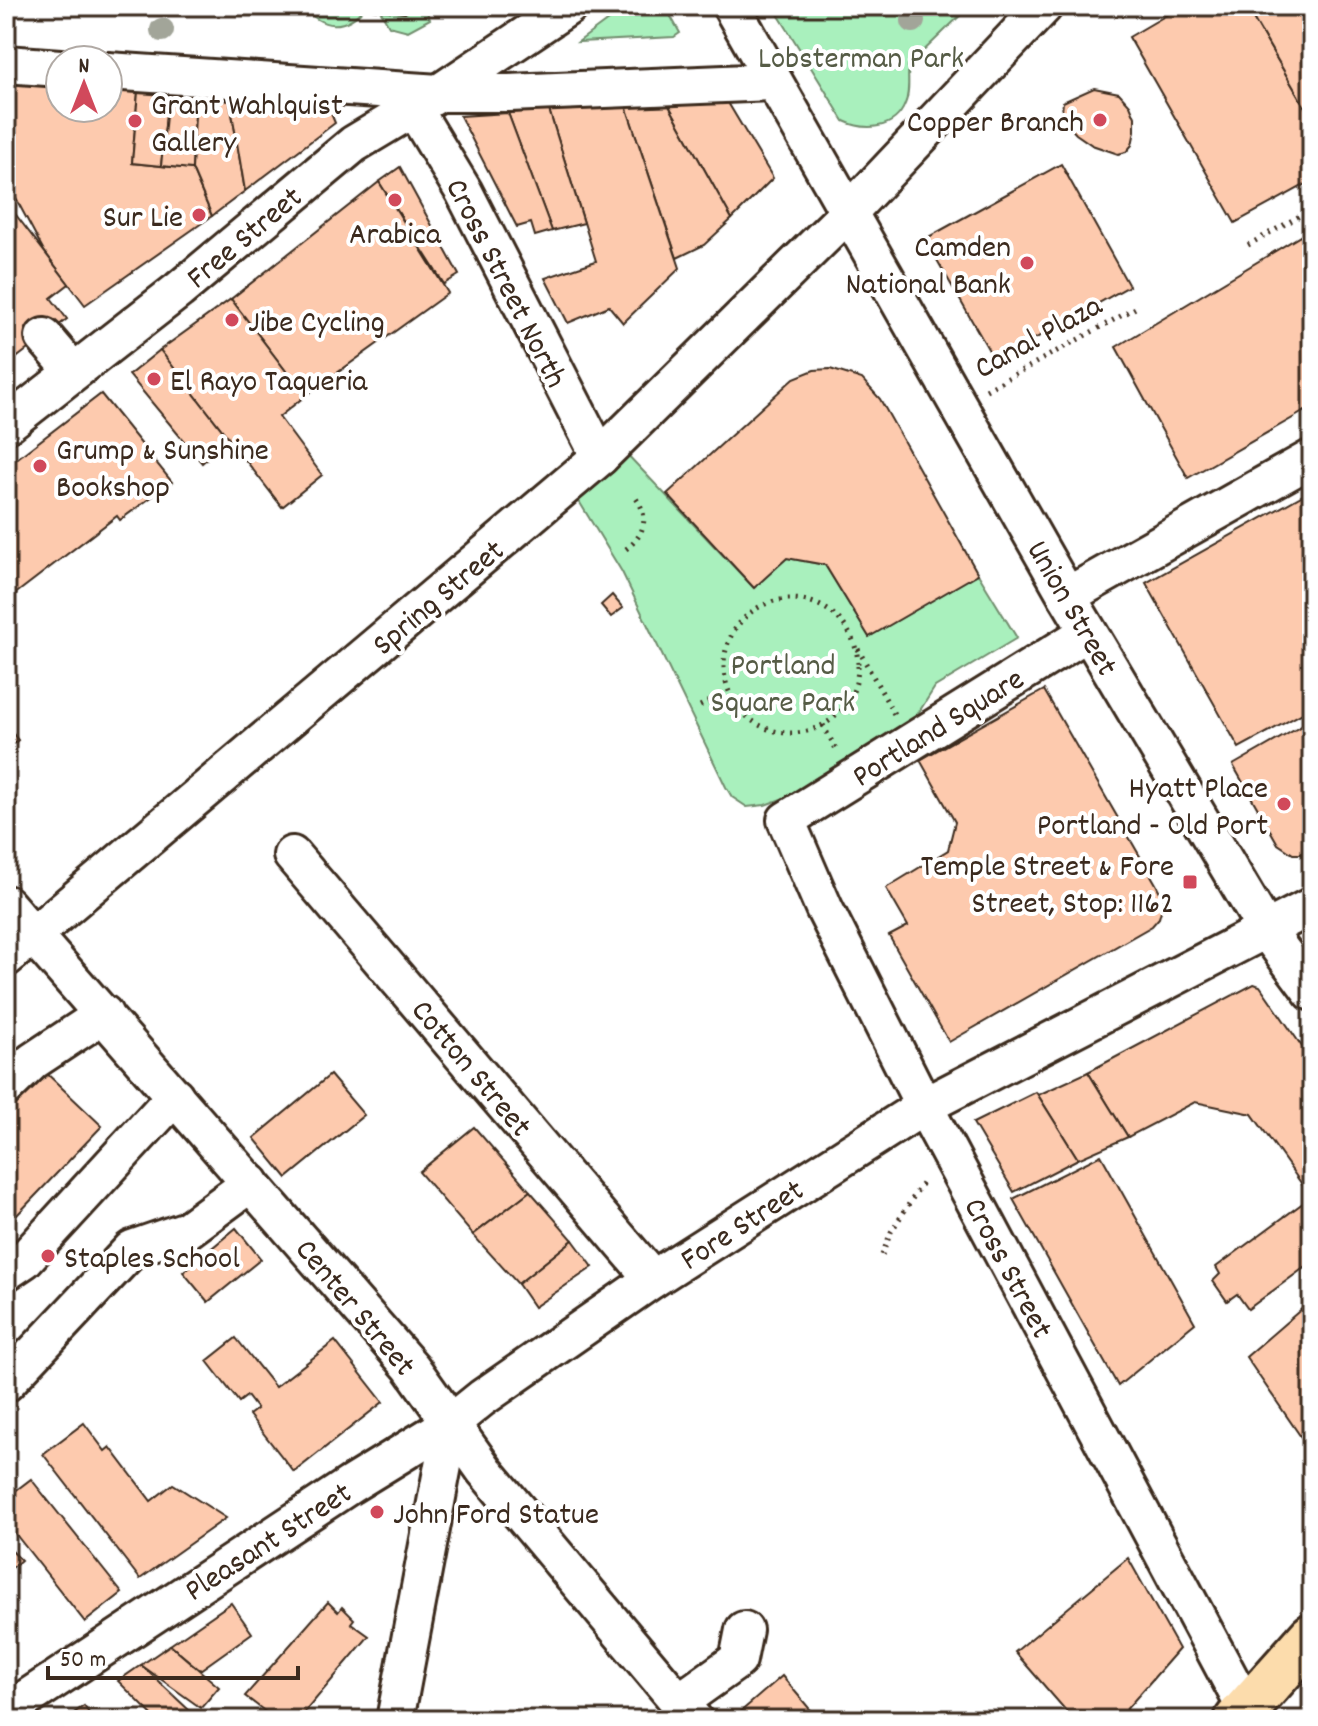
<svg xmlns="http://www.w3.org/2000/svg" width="1318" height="1726" viewBox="0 0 1318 1726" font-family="Dekko,sans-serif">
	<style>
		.green { fill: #a9f0bd; stroke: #728d6e; stroke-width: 2 }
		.building { fill: #fdcaae; stroke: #3b2a1e; stroke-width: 2 }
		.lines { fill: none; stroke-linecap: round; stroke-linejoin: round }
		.minor-casing { stroke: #3b2a1e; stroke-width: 42 }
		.major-casing { stroke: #3b2a1e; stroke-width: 50 }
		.path { stroke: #3b2a1e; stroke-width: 5; stroke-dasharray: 2 6; stroke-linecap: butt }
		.minor { stroke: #fff; stroke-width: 36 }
		.major { stroke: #fcdcac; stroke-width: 44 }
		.tree { fill: #a2a599 }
		.poi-dot { fill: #d1495b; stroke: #fff; stroke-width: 3 }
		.labels { text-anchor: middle; stroke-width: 8; stroke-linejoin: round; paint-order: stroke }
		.park-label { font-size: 32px; fill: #565c46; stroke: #fff }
		.poi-label { font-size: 32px; fill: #3b2a1e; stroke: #fff; text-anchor: start }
		.street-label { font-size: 32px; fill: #3b2a1e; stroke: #fff }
	</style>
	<rect width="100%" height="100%" fill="#fff"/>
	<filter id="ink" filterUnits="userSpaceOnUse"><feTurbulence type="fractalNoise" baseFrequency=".0125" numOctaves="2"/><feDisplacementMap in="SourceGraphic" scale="16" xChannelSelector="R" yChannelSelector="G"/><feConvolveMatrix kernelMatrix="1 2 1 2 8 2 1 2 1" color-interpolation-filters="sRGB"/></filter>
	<g filter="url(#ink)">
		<!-- green -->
		<g class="green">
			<polygon points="25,6 113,6 104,13"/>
			<path d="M303,6L364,8C345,31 321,29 303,6Z"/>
			<polygon points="415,6 424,6 430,19 408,31 389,26 380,10 405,13"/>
			<polygon points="627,6 665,6 680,33 674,37 578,42"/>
			<path d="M773,6H970L908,66C908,78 910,93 905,104C895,130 865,131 844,121Z"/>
			<polygon points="623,450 753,587 787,558 825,565 869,637 978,574 1017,638 935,687 906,732 784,798 765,805 747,807 732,797 726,787 622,572 574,493"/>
		</g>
		<!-- building -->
		<g class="building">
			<polygon points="346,6 415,6 405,13"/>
			<polygon points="1182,6 1246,6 1312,119 1312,181 1235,223 1129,37"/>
			<polygon points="1246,6 1312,6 1312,119"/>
			<polygon points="6,81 60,86 60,108 108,108 108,90 138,92 132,163 192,169 212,216 85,305 44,251 6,180"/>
			<polygon points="1094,88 1119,93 1130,105 1135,117 1135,131 1132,145 1126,152 1118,154 1092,145 1076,134 1066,123 1062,112 1063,102"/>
			<polygon points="138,92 168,95 161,166 132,163"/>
			<polygon points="168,95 196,98 192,169 161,166"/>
			<polygon points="196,98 230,101 245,191 212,216 192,169"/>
			<polygon points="230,101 328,106 335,123 245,191"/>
			<polygon points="727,101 773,178 732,219 668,104"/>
			<polygon points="668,104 732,219 704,245 677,258 626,106"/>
			<polygon points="626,106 680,268 623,323 609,306 568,323 545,278 596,261 549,110"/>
			<polygon points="549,110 584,223 552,231 508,113"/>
			<polygon points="508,113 552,231 535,236 531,223 517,227 460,116"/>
			<polygon points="1061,164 1129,286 995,361 925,239"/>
			<polygon points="400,167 459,275 444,284 379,182"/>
			<polygon points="379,182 448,293 305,396 231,299"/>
			<polygon points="6,202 69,284 51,298 67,319 6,366"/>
			<polygon points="1307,232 1312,241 1312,407 1188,478 1116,347"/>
			<polygon points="231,299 305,396 279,417 322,475 282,507 160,350"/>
			<polygon points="160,350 229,439 202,463 129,375"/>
			<polygon points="830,369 862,379 880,399 978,574 869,637 825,565 787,558 754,588 667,494 794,378 814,370"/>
			<polygon points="101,394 172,482 120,520 117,516 6,601 6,467"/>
			<polygon points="1312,490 1312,708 1239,748 1146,583"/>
			<polygon points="612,595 623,608 611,617 601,605"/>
			<polygon points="1044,690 1156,884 1162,896 1162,907 1159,918 1152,926 949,1042 889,936 908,926 886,888 948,850 955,822 920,760"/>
			<polygon points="1312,720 1312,851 1306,854 1293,854 1278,844 1233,765"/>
			<polygon points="6,725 18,740 6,750"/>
			<polygon points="1254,984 1260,986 1312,1061 1312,1262 1248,1309 1237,1294 1227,1301 1213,1281 1220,1274 1216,1267 1311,1197 1252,1114 1195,1102 1128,1137 1088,1072"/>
			<polygon points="41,1068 102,1126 15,1217 6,1209 6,1105"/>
			<polygon points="1088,1072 1128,1137 1078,1159 1038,1095"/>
			<polygon points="330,1075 364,1115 287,1178 254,1138"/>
			<polygon points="1036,1092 1078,1159 1014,1192 973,1123"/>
			<polygon points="474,1127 530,1191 473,1235 419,1172"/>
			<polygon points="1101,1155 1195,1323 1118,1386 1013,1199"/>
			<polygon points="530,1191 573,1240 518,1284 473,1235"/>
			<polygon points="236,1228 261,1259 208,1302 183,1272"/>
			<polygon points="573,1240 593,1267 534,1307 518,1284"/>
			<polygon points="1312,1300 1312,1453 1246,1357"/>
			<polygon points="236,1338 275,1387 335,1341 383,1402 294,1472 249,1415 257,1409 247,1396 239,1402 207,1361"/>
			<polygon points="84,1423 105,1451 110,1447 151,1501 173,1484 226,1518 140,1579 43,1454"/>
			<polygon points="31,1479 122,1593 85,1622 6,1522 6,1498"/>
			<polygon points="6,1545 21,1560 6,1573"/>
			<polygon points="1128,1558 1179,1649 1117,1720 1074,1720 1015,1652"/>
			<polygon points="328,1602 338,1612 342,1607 354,1619 351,1623 369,1636 298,1720 276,1720 245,1696"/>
			<polygon points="231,1603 252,1633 200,1670 170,1645"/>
			<polygon points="170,1645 219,1687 201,1708 141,1665"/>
			<polygon points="141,1665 190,1711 180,1720 157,1720 118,1681"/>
			<polygon points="782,1676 819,1720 731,1720"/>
			<polygon points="84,1706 94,1720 64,1720"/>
		</g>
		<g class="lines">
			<!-- minor casing -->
			<g class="minor-casing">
				<g id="minor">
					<polyline points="731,6 1067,596 1266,930 1312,992"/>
					<polyline points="6,64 60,68"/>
					<polyline points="108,71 439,93 509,93 772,82"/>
					<polyline points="414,109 464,192 600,457"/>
					<polyline points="44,337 73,371"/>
					<polyline points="6,425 179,290 354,144 439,93 569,6"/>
					<polyline points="1067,596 1312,458"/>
					<polyline points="1088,632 786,820 824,908 924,1106 1246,1709"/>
					<polyline points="292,855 653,1279"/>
					<polyline points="6,904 411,1367 485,1471 694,1720"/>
					<polyline points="6,958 600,457 848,213 1044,6"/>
					<polyline points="6,1087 33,1061 104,1014"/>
					<polyline points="6,1272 24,1260 175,1096"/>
					<polyline points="6,1383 132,1249 187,1230 251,1183"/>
					<polyline points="679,1702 738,1660 744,1630"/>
					<polyline points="6,1712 350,1485 451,1423"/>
					<polyline points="395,1720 451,1423 482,1398 653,1279 924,1106 1312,906"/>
				</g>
			</g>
			<!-- major casing -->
			<g class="major-casing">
				<polyline id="major" points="1237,1720 1312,1636"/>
			</g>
			<!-- path -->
			<g class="path">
				<polyline points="1248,245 1312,209"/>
				<polyline points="986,390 1139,306"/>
				<path d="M626,549C645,535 650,516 635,497"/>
				<circle cx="791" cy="666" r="67"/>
				<polyline points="858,649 894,714"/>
				<polyline points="700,706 728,692"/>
				<polyline points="823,725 836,749"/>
				<polyline points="882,1255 891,1232 923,1182"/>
			</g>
			<!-- minor -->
			<use href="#minor" class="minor"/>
			<!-- major -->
			<use href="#major" class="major"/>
		</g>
		<!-- trees -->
		<g class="tree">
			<circle cx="913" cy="21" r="12"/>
			<circle cx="162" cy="30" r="12"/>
		</g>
	</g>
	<!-- markers -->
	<g class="poi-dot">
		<circle cx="1100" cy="120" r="8"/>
		<circle cx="135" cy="121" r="8"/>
		<circle cx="395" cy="200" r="8"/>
		<circle cx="199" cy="215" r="8"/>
		<circle cx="1027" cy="263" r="8"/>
		<circle cx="232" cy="320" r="8"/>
		<circle cx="154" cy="379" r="8"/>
		<circle cx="40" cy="466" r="8"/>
		<circle cx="1284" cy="804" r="8"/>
		<rect x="1182" y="874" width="16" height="16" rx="4"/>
		<circle cx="48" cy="1256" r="8"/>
		<circle cx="377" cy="1512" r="8"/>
	</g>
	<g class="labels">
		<!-- park labels -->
		<g class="park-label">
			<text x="861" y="67">Lobsterman Park</text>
			<text x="783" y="674">Portland<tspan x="783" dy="37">Square Park</tspan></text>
		</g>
		<!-- poi labels -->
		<g class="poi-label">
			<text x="151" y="114">Grant Wahlquist<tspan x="151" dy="37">Gallery</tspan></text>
			<text x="1084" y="131" text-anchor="end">Copper Branch</text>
			<text x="183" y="226" text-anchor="end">Sur Lie</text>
			<text x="395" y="243" text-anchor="middle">Arabica</text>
			<text x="1011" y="256" text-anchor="end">Camden<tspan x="1011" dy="37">National Bank</tspan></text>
			<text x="248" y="331">Jibe Cycling</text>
			<text x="170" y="390">El Rayo Taqueria</text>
			<text x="56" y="459">Grump &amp; Sunshine<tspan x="56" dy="37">Bookshop</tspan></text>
			<text x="1268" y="797" text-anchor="end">Hyatt Place<tspan x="1268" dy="37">Portland - Old Port</tspan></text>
			<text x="1174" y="875" text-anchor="end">Temple Street &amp; Fore<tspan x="1174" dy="37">Street, Stop: 1162</tspan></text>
			<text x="64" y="1267">Staples School</text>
			<text x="393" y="1523">John Ford Statue</text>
		</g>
		<!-- street labels -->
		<g class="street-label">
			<text transform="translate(243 236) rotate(-40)" y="11">Free Street</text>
			<text transform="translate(508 282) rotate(63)" y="11">Cross Street North</text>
			<text transform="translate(1037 335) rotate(-29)" y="11">Canal Plaza</text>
			<text transform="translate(437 596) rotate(-40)" y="11">Spring Street</text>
			<text transform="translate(1074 607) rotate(60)" y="11">Union Street</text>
			<text transform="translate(937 726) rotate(-32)" y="11">Portland Square</text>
			<text transform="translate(473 1067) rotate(50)" y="11">Cotton Street</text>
			<text transform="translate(741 1223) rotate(-33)" y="11">Fore Street</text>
			<text transform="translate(1010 1267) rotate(62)" y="11">Cross Street</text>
			<text transform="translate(357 1306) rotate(50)" y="11">Center Street</text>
			<text transform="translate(267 1540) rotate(-33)" y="11">Pleasant Street</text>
		</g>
	</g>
	<!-- margin -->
	<rect width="1318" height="1726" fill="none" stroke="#fff" stroke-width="32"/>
	<rect x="16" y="16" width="1286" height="1694" fill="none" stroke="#3b2a1e" stroke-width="3" filter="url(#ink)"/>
	<!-- north arrow -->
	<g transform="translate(84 84)"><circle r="38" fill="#ffffff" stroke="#b1aaa5" stroke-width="2"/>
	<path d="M0-6L14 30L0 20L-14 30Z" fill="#d1495b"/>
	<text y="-12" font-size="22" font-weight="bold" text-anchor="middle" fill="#3b2a1e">N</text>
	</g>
	<!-- scale -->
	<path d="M48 1666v12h250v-12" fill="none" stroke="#3b2a1e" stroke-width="4"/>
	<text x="60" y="1666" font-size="24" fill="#3b2a1e" stroke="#ffffff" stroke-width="6" paint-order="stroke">50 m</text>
</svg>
